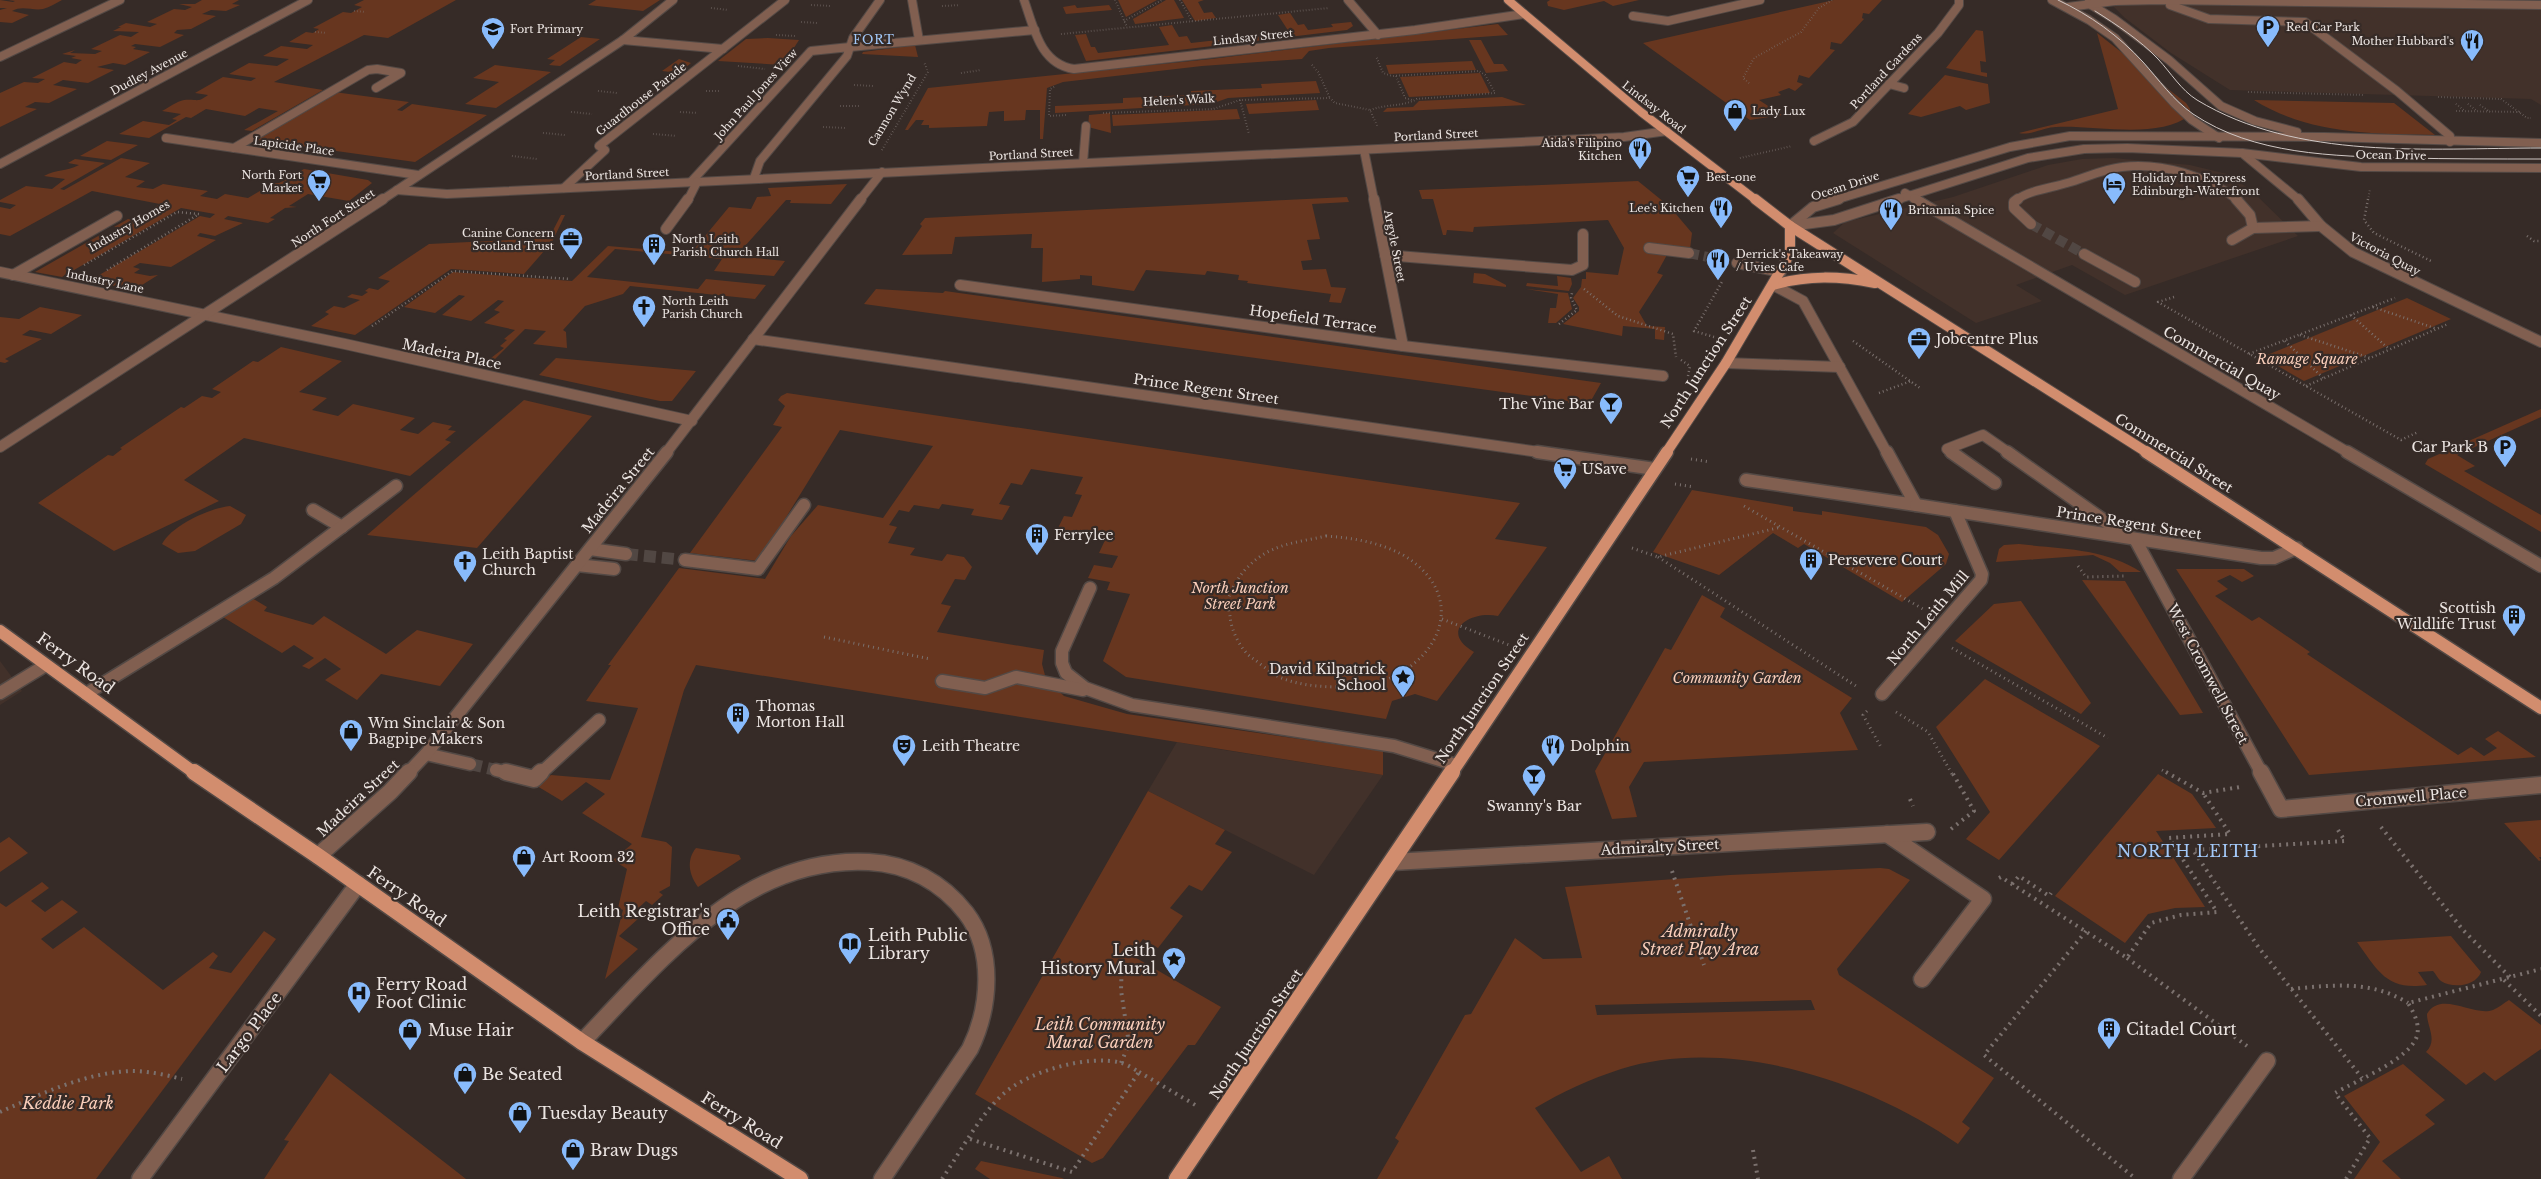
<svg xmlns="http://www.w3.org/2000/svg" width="2541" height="1179" viewBox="0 0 2541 1179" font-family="'Libre Baskerville',serif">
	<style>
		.built { fill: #42312a }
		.green { fill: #67361f; fill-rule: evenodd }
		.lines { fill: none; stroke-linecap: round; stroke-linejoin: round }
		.minor-tunnel-far1 { stroke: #514743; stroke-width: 10; stroke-dasharray: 10 5; stroke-linecap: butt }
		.minor-tunnel { stroke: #514743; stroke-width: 12; stroke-dasharray: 12 6; stroke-linecap: butt }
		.minor-far3-casing { stroke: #534945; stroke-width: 10 }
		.minor-far2-casing { stroke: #534945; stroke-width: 12 }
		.minor-far1-casing { stroke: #534945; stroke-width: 15 }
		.minor-casing { stroke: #534945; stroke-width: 19 }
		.major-far3-casing { stroke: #534945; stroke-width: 10 }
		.major-far2-casing { stroke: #534945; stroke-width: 12 }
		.major-far1-casing { stroke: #534945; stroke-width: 15 }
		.major-casing { stroke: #534945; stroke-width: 19 }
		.path-far3 { stroke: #7b716e; stroke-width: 2; stroke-dasharray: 0.5 2.5; stroke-linecap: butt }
		.path-far2 { stroke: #7b716e; stroke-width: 2.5; stroke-dasharray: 1 3; stroke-linecap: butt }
		.path-far1 { stroke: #7b716e; stroke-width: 3; stroke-dasharray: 1 4; stroke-linecap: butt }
		.path { stroke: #7b716e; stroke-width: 4; stroke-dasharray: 2 5; stroke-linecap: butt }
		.minor-far3 { stroke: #815f50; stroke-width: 8 }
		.minor-far2 { stroke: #815f50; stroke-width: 10 }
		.minor-far1 { stroke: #815f50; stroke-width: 12 }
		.minor { stroke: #815f50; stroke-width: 16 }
		.major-far3 { stroke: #d28d6e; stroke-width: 8 }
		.major-far2 { stroke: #d28d6e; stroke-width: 10 }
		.major-far1 { stroke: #d28d6e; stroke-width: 12 }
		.major { stroke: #d28d6e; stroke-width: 16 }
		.tram { stroke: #d0c8c5; stroke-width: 1 }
		.labels { text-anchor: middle; stroke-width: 4.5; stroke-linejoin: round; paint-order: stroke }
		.far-poi-label { font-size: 11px; fill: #ece5e2; stroke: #362b27; text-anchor: start }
		.far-street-label { font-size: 11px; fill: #ece5e2; stroke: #362b27 }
		.far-neighbourhood-label { font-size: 12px; letter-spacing: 1px; fill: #a3c9f9; stroke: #362b27 }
		.street-label { font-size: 14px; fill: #ece5e2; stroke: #362b27 }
		.poi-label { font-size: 14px; fill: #ece5e2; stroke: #362b27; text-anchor: start }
		.park-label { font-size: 14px; font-style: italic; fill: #faceba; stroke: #362b27 }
		.near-street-label { font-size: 16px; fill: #ece5e2; stroke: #362b27 }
		.quarter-label { font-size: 16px; letter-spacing: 1px; fill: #a3c9f9; stroke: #362b27 }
		.near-poi-label { font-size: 16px; fill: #ece5e2; stroke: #362b27; text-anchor: start }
		.near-park-label { font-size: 16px; font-style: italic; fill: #faceba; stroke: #362b27 }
	</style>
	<rect width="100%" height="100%" fill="#362b27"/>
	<!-- built -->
	<g class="built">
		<polygon points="2107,0 2541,1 2541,105 2531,99 2230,90 2171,53 2125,18"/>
		<polygon points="2113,158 2190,165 2227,174 2251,190 2298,236 2125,295 2072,265 2016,285 2042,301 1976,323 1833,233 1845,222 1953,197 2048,165 2082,159"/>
		<polygon points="0,661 22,691 0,705"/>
		<polygon points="1177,742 1224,750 1383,775 1314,875 1148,791"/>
	</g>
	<!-- green -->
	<g class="green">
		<path d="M0,0L13,2L15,1L8,0H62C56,3 50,7 43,9C33,11 22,5 12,11L29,15L12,23L0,22V10L7,8H0Z"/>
		<polygon points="202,0 239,0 232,4 240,5 226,11 211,10 202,14 216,16 191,29 177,30 174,33 184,35 160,47 135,44 131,46 136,47 133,49 150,52 125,65 113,63 97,67 114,70 88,83 63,80 53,85 77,89 49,103 35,102 25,107 37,109 0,127 0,93 24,82 38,83 45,79 32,78 64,62 76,64 82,60 71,58 76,56 62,54 75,50 70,53 95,54 102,51 91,49 120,35 131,37 139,32 113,31 121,27 118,27 126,23 150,27 157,24 147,22 174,9 185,10 192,7 179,4 195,4"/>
		<path d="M364,0H456L388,38L364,35L274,82L323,90L252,131L244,130L278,111L259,108L245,116L206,109L191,118L186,117L149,138L119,134L143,121L169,125L177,120L172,119L181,114L162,111C168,108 177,101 184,100C199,99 197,103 208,95L195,93L223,77L251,81L256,78L229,74L249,63L277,66L289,59L263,56L281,46L307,49L313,45L289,42L306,32L313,33L319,29L313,28L343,12L351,13L362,7L354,5Z"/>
		<polygon points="596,0 660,0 643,11 588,5"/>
		<polygon points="1118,0 1157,0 1126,17"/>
		<polygon points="1166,0 1174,0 1184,18 1135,24 1133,19"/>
		<polygon points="1182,0 1204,0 1198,2 1204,13 1212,12 1216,18 1195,21"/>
		<polygon points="1550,0 1639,0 1613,6 1604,1 1564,10 1548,6 1547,2"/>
		<polygon points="1834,0 1882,0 1869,14 1863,13 1862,18 1864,19 1841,44 1831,42 1830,49 1835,50 1809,78 1799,75 1797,82 1803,84 1795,91 1789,88 1778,92 1781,95 1759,100 1782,115 1750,120 1643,43"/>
		<polygon points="1075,5 1077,8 1109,5 1112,10 1066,14 1063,7"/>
		<polygon points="1290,13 1298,25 1304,24 1308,30 1333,27 1331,24 1351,22 1353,26 1347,30 1086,61 1075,35 1086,34 1091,47 1095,47 1098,53 1169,45 1159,27 1172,25 1179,37 1187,36 1191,43 1289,32 1278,15"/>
		<polygon points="1498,24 1508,35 1329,48 1309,51 1302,59 1202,66 1063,82 1047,88 1043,139 1040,139 1040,110 1026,110 1025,120 1004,121 1004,111 989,112 987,126 929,128 929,125 921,125 924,120 916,120 908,130 905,130 928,88 1211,59"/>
		<polygon points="1976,30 1983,31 1986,62 1980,61 1981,72 1987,73 1987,77 1946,68"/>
		<path d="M2097,33L2186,103L2190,109V115C2159,140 2096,125 2056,127C2045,127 2029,136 2019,133L2118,109Z"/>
		<polygon points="581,37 600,39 560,66 549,65 555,60 547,59"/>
		<polygon points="768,38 799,40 783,65 718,61 746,39"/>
		<polygon points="1469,40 1481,40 1494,64 1503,64 1508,71 1486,73"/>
		<polygon points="915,45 918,57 862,54 863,52"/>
		<polygon points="679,59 691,63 679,73 662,71"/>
		<polygon points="1472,61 1476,70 1389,74 1386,65"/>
		<polygon points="495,65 551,72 496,108 465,104 499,82 473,78"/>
		<polygon points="1480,73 1490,93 1409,97 1400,77"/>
		<polygon points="1945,75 1988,84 1990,103 1966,110 1960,106 1921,117 1908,114"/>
		<polygon points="1316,81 1320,93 1228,98 1211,104 1055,113 1055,106 1123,103 1123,98 1191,95 1191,91 1262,88 1261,84"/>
		<polygon points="334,92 409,102 397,110 402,111 412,104 487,115 415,162 251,139"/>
		<polygon points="1502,97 1526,105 1383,112 1387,108 1413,107 1419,101"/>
		<polygon points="1316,100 1319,110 1249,114 1246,104"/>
		<path d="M2254,100L2394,103L2435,135C2373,134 2308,134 2254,100Z"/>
		<polygon points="1237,109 1240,119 1113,126 1112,115"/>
		<polygon points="1110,113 1111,133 1088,127 1089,115"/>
		<polygon points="107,141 138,145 111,160 80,156"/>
		<path d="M121,158L150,163L125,177L145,181L136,187L153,189L163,184L208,191L200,196L217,199L225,194L248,198L273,183H279L304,169L368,180L372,183L349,201L308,194L289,206L297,207L285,208L270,218L275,219L268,223L228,216L224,219L243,223L215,236L200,233L197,236L216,240L171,267L140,263L133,267L140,269L134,273L150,276L158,275L134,290L89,281L200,216L210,218L215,214L181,208L62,277L35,272L100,235L107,236L121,228L114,227L128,219L134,220L160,204L92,191L10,236L0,234V207L10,209L16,205L0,202V200L26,186L52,189L65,179L44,176C57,169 65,172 79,165L68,163L75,159L105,163L60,189L64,190Z"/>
		<polygon points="1638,181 1670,207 1692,233 1689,257 1668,253 1657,273 1663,275 1639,312 1647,326 1665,327 1664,340 1655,339 1655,329 1623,326 1622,336 1563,324 1579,311 1579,307 1573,298 1581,287 1582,279 1586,279 1586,272 1618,275 1624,248 1608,220 1474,227 1473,232 1447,230 1446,235 1443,235 1433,199 1422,199 1419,190"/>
		<polygon points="847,184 831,204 790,203 791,200 786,200 736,256 785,261 774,276 714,271 722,259 615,249 587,277 698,289 706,279 766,285 755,299 630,286 623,294 585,306 563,330 566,332 567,348 533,344 546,331 525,329 495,359 491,358 504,348 500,346 507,340 504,339 515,330 484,323 500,312 494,310 504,301 498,300 471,321 442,315 465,296 459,295 435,313 404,307 453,272 572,281 608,246 691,253 729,207 751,209 757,197 771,196 768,188"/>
		<polygon points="1347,197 1349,202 1312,204 1320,239 1307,240 1312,260 1301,261 1303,270 1326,269 1331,287 1346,288 1341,303 1329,302 1331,294 1247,283 1248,281 1238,280 1239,275 1207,271 1205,275 1146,270 1134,291 1092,285 1092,276 1080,275 1080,279 1042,282 1043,248 1031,248 1032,234 955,237 952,254 902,255 922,226 920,224 925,218"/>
		<polygon points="561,215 565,215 552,242 524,274 451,269 355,335 311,326 329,314 325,312 334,306 344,308 360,300 347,297 352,294 362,296 368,292 365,291 369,288 378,290 390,281 378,278 429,244 549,238"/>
		<polygon points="1474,273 1485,274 1506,285 1506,287 1473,283"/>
		<polygon points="1557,276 1571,278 1572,284 1569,291 1526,286 1527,283 1558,286"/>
		<polygon points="876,289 943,293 945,291 1601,383 1588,406 1568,403 1568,401 864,304"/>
		<polygon points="1526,289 1568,293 1572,309 1556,323 1548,323 1550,308 1556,308 1558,294"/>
		<polygon points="2407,298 2451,319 2304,381 2262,357"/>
		<polygon points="40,307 82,315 51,334 30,330 22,335 42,339 5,359 9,361 5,363 0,362 0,317 19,319"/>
		<polygon points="281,347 342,361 299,392 327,398 312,410 338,416 353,404 415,418 400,430 418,434 433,422 452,426 448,430 456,431 445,440 451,442 410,476 244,438 184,480 219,501 114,551 38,503 108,455 113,456 122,449 120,448 181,407 184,408 202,396 212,398 221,392 212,389 253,361 258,362"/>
		<polygon points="556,358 696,371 672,401 660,401 539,375"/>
		<path d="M787,393L1520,503L1495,539L1547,547L1498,616C1469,610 1439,632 1474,652L1437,701L1415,694L1392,701L1386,719L1126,677L1103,661L1130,594L1107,590L1110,582L1088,578L1094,565L1112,568L1118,556L1099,553L1106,538L1057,530L1064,516L1072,517L1082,495L1075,494L1083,477L1031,469L1022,485L1011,483L999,504L1010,506L1002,520L971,515L974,509L942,504L939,509L914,505L909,512L899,510L889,525L897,527L888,543L915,548L910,555L942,561L947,554L964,557L972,567L965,580L955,579L941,604L951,606L937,632L1044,650L1042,664L1046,679L1064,696L1127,714L1383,751V775L696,665L684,690L641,837L666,842L672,847L670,886L659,892L663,895L652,905L646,901L633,913L639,918L619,936L638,949L605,979L623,910L618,908L627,869L613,860L632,844L582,813L605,794L586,782L562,801L537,786L551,775L610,780L638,708L586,701L611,665H608L679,568L765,579L791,536L818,505L883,518L933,446L840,430L759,561L690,553L782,427L773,425L785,406L778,400L781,396Z"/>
		<polygon points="524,400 592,416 477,548 367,535"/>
		<polygon points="2541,409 2541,417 2457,455 2475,466 2464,471 2541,515 2541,532 2425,464 2428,459"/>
		<polygon points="1692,490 1793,507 1793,511 1822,515 1822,511 1926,527 1938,535 1949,554 1946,564 1902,602 1804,544 1798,548 1773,533 1719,575 1653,552"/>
		<path d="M230,506L246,515L241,524L195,551L178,553L162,544C172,525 210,508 230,506Z"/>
		<path d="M2019,544C2061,549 2105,548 2141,572H2120L2110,563L2093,555L1996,562L1999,549L2004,545Z"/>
		<polygon points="2176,569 2244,569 2254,576 2242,582 2230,575 2217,581 2228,589 2215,596 2252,621 2259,617 2310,652 2307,654 2458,755 2471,747 2484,756 2497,748 2485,739 2498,731 2536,757 2309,775"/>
		<polygon points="2082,580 2125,581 2203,713 2180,715"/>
		<polygon points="1702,595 1725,608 1720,617 1852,698 1840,713 1858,750 1644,762 1629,787 1637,817 1612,819 1595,771 1665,648 1671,650"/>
		<polygon points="252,598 267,607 264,611 313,625 324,616 386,654 417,630 473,644 440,686 381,674 357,700 325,680 341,669 325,658 309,669 302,666 314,658 294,645 282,653 223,617"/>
		<polygon points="2021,601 2091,703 2081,714 1955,641 1994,604"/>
		<polygon points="1985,679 2100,746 1999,860 1966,839 1990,812 1936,727"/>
		<polygon points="2158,774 2192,794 2216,828 2156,831 2205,907 2175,908 2148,914 2125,943 2055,896"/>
		<polygon points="1148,791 1225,830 1215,844 1232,852 1202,891 1189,885 1170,908 1183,916 1158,948 1143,939 1131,955 1221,1007 1195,1045 1188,1045 1103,1158 1092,1163 975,1094"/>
		<polygon points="2541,820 2541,857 2539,857 2541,860 2539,861 2504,823"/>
		<polygon points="9,837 28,853 0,872 0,843"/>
		<path d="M696,848L739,855L741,859L698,887C689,875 686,860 696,848Z"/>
		<path d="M1880,868L1889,869L1910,880L1837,969L1839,975L1994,1078L1962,1122L1970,1128L1958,1144C1868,1081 1729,1035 1621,1069C1590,1079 1562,1092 1535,1108L1581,1172L1609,1156L1622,1179H1377L1399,1141L1395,1138L1465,1015L1471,1014L1515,938L1543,959L1582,958L1565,887L1730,875ZM1811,1000L1815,1010L1597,1015L1595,1005Z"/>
		<polygon points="42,882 49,888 31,901 45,912 62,900 78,912 41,939 53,949 84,927 163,990 213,952 218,956 209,968 231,973 264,931 276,939 96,1179 0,1179 0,903 6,907"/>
		<path d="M2451,936L2481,972C2476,986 2453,989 2441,981C2438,979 2436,974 2433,971L2418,972L2427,985C2387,991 2378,971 2357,942Z"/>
		<path d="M2509,1000L2541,1025V1049L2495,1081L2484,1072L2466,1085L2426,1052C2438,1040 2427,1027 2427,1014C2441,990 2473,1017 2493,1010C2498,1008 2504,1003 2509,1000Z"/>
		<polygon points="2403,1064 2445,1100 2425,1115 2435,1124 2382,1161 2401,1179 2354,1179 2380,1142 2344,1096"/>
		<polygon points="330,1073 466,1179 264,1179 289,1141 284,1140"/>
		<polygon points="981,1161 1062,1178 1064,1179 990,1179 975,1169"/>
	</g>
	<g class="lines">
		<!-- minor-tunnel-far1 -->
		<g class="minor-tunnel-far1">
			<polyline points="2031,224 2084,254"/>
			<polyline points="1689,253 1737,263"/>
		</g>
		<!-- minor-tunnel -->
		<g class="minor-tunnel">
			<polyline points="626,554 685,560"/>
			<polyline points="470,764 496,770"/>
		</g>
		<!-- minor-far3 casing -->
		<g class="minor-far3-casing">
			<g id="minor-far3">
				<polyline points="880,0 853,38 850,47 1035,30"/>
				<polyline points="912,0 919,40"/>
				<path d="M1024,0C1034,28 1040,64 1074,69L1415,30L1524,14"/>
				<polyline points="1348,0 1378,35"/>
				<polyline points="2052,0 2089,20 2115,38 2174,103 2192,120 2219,138"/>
				<polyline points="2088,3 2114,19 2169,60 2221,106 2255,121 2297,132"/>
				<polyline points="2170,5 2209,19 2305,22 2397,91 2450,136 2450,142"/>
				<polyline points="2068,7 2115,1 2161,0 2541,5"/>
				<polyline points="1633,16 1668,21 1760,0"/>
				<polyline points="623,40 723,49"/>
				<polyline points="0,57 120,0"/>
				<polyline points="1889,84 1904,88"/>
				<polyline points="166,138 418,175"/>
				<polyline points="1814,141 1853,122 1938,33 1959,5 1959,0"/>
				<polyline points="234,148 368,70 377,69 401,73 376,88"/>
				<polyline points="1364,150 1374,200"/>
				<polyline points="2242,153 2299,200"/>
				<polyline points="1083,163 1086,126"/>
				<polyline points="0,164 308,0"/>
				<polyline points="691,182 811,51 850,47 847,56 760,161 754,178"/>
				<polyline points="564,188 605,150 599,146 785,0"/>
				<polyline points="397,190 447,194 1624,137 1667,131"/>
				<polyline points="1905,193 1917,200"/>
				<polyline points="382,200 623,40 673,0"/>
				<polyline points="688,200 697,182"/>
				<polyline points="860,200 882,172"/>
				<polyline points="1835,200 2010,147 2070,136 2325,137 2541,143"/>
				<polyline points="1896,200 2028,158 2084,149 2127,148 2242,153 2361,167 2541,168"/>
				<path d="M2016,200C2030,190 2051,188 2067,183C2085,178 2103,169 2122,167C2161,162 2207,176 2238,200"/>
			</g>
		</g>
		<!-- minor-far2 casing -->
		<g class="minor-far2-casing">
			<g id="minor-far2">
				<polyline points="1374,199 1403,346"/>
				<polyline points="1915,199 2349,453"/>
				<polyline points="2018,199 2014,202 2014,208 2031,224"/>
				<polyline points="2298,199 2321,226 2353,252 2541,342"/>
				<polyline points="1790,226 1813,207 1839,199"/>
				<polyline points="1790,226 1834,220 1899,199"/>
				<polyline points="2253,228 2321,226"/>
				<polyline points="666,229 688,199"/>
				<polyline points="2232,240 2253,228 2250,215 2236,199"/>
				<polyline points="1649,248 1689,253"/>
				<polyline points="2084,254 2135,282"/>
				<polyline points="1385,255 1572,270 1583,265 1583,234"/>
				<polyline points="1737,263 1781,272"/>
				<polyline points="0,272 345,344 692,421"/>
				<polyline points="13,275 117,216"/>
				<polyline points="960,285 1403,346 1663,376"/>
				<polyline points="1773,285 1803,301 1887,453"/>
				<polyline points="753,339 1546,453"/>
				<polyline points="1726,363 1840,367"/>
				<polyline points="0,447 383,199"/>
				<polyline points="666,453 861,199"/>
				<polyline points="1953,453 1947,449 1983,435 2009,453"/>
			</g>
		</g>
		<!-- minor-far1 casing -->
		<g class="minor-far1-casing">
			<g id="minor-far1">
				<polyline points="1537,452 1655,469"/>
				<polyline points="1951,452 1995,483"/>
				<polyline points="2007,452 2126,536"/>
				<polyline points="2347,452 2541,566"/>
				<polyline points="1746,480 1916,505 1887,452"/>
				<polyline points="1916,505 2261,558 2274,558 2297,548"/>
				<polyline points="313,510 342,527"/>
				<polyline points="2135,539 2262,774"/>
				<polyline points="590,549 626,554"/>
				<polyline points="685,560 758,569 804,505"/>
				<polyline points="577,565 614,569"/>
				<polyline points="1090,588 1062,651 1062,663 1066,673 1085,688 1132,705 1394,746 1456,765"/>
				<polyline points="942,681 985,688 1016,677 1083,690"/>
				<polyline points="0,693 46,665"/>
				<polyline points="86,694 274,578 396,486"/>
				<polyline points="1882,694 1981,580 1982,574 1955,511"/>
				<polyline points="426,754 470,764"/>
				<polyline points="496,770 512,774"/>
				<polyline points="407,774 426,754 667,452"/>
				<polyline points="540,774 599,720"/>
			</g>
		</g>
		<!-- minor casing -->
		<g class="minor-casing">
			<g id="minor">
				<polyline points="506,772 534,779 541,772"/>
				<polyline points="2261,772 2281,809 2541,785"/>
				<polyline points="1887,834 1983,899 1922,979"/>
				<polyline points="318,856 390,792 409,772"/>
				<polyline points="1393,862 1927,832"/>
				<path d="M582,1042C660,961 744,855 869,862C908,864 942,882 966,913C995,951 990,1008 970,1049L882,1179"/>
				<polyline points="140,1179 358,884"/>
				<polyline points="2181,1179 2267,1061"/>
			</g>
		</g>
		<!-- major-far3 casing -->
		<g class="major-far3-casing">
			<polyline id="major-far3" points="1508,0 1641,112 1756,200"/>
		</g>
		<!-- major-far2 casing -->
		<g class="major-far2-casing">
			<g id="major-far2">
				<polyline points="1755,199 1790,226 2148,453"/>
				<path d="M1773,285C1808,275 1839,276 1875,283"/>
				<polyline points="1666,453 1726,363 1786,261 1790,251 1790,226"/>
			</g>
		</g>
		<!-- major-far1 casing -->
		<g class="major-far1-casing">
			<g id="major-far1">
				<polyline points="2146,452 2541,708"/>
				<polyline points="0,631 196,774"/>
				<polyline points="1451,774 1667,452"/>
			</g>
		</g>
		<!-- major casing -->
		<g class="major-casing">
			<g id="major">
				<polyline points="194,772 318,856 582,1042 800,1179"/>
				<polyline points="1177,1179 1452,772"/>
			</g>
		</g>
		<!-- path-far3 -->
		<g class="path-far3">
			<polyline points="1115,0 1127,27"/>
			<polyline points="1180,0 1192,21"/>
			<polyline points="811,5 831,6"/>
			<polyline points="942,6 960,5"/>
			<polyline points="711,8 728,10"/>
			<polyline points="354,11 366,12"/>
			<polyline points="1124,21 1162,0"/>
			<polyline points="801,22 818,23"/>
			<polyline points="315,32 326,33"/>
			<polyline points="1061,34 1329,8"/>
			<polyline points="776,35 795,36"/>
			<polyline points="1312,65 1318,72 1330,98"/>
			<polyline points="738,66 765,69"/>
			<polyline points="961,73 981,70"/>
			<polyline points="1396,76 1405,98 1412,100"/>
			<polyline points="1749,83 1743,78 1754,58 1801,32 1819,8 1832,0"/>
			<polyline points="854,85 873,86"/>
			<polyline points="1054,87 1050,89 1049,116 1067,115"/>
			<polyline points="598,91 617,93"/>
			<polyline points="706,91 720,91"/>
			<polyline points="2248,92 2365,95"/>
			<polyline points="2438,97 2501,99 2527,118 2531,118"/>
			<polyline points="1240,100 1249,134"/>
			<polyline points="2456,104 2465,111"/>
			<polyline points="2468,104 2477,111"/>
			<polyline points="2480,105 2490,112"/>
			<polyline points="840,106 860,106"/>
			<path d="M1370,110C1386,104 1402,107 1417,99L1495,93L1485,75L1479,71L1392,76L1383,73L1376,56"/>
			<polyline points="2456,111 2520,112"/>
			<polyline points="571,112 592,114"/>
			<polyline points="680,112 698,113"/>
			<polyline points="1103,113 1213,109 1240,100 1330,98 1335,103 1370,110 1378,128"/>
			<polyline points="823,127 847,128"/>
			<polyline points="543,133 565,135"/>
			<polyline points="653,134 676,136"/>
			<polyline points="882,150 928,72 924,62"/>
			<polyline points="512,156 537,159"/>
			<polyline points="1740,158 1792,146"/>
			<polyline points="2368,200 2370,189"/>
		</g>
		<!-- path-far2 -->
		<g class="path-far2">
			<polyline points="2368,199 2364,220 2374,233 2431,261"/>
			<polyline points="2527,236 2534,241 2541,241"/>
			<polyline points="84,265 177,212 199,214 107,270"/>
			<polyline points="1584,289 1618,316 1673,334 1676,357"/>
			<polyline points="2174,297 2158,302 2401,440 2418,432"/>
			<polyline points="2373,307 2437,329"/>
			<polyline points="2351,315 2389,349"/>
			<polyline points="1559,324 1577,310 1571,298 1572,293"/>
			<polyline points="372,326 453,271 570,279"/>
			<polyline points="2300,335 2370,358"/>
			<polyline points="1714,337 1694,331 1723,280"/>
			<polyline points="1853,341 1920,388"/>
			<polyline points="2285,341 2323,378"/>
			<polyline points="2249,354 2395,298"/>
			<polyline points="1681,360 1690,366 1688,376"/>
			<polyline points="2306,386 2448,324"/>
			<polyline points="1879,393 1911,381"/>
		</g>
		<!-- path-far1 -->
		<g class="path-far1">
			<polyline points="1691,459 1710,462"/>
			<polyline points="1675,484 1694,487"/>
			<polyline points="1744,506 1923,609"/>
			<path d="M1326,536C1353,538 1379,542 1403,555C1464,591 1447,654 1388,679C1372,686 1356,686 1340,687C1319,687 1296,685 1277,676C1268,671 1260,663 1252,658C1240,649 1231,630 1230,616C1229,610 1227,602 1229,597C1236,576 1254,557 1274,549C1290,542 1309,540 1326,536Z"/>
			<polyline points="1632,548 1658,557 1781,527"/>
			<polyline points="1658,557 1859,688"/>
			<polyline points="2078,566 2086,577 2126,576"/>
			<polyline points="1442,619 1509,645"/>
			<polyline points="824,637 930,659"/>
			<polyline points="1952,648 2108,738"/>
			<polyline points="1867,711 1863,715 1882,749"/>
			<polyline points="1896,712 1928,732 1952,774"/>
			<polyline points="2162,770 2169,774"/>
		</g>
		<!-- path -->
		<g class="path">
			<polyline points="2166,772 2203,793 2240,787"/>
			<polyline points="1910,799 1913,806"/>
			<polyline points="2381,827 2463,930 2510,977"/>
			<polyline points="1951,829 1974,811 1952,772"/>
			<polyline points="2338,830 2345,841 2193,850 2259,948 2362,1078"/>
			<polyline points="1672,871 1704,965"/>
			<polyline points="1999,878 2001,877 2127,958 2151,923 2181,915 2217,912 2169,838 2230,834 2203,793"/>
			<polyline points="2012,884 2019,876 2049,896 2051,893"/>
			<polyline points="2086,931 1984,1055 2136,1179"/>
			<polyline points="2127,958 2247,1046"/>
			<polyline points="2504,980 2541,1016"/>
			<path d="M2291,989C2333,985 2371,980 2408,1003"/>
			<polyline points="1121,1063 1129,1044 1121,990 1122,961"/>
			<polyline points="1139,1072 1197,1106"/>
			<path d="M0,1112C41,1094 87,1072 132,1071C149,1071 166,1075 182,1079"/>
			<polyline points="1753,1150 1758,1179"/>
			<path d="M942,1179C961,1151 978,1118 1002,1095C1028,1071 1089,1054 1122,1063C1128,1065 1134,1069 1139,1072L1072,1172L970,1139"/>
			<path d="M2346,1179L2370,1138L2335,1093C2356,1081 2410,1059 2417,1036C2420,1024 2414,1013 2408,1003L2541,969"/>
		</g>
		<!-- minor-far3 -->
		<use href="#minor-far3" class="minor-far3"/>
		<!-- minor-far2 -->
		<use href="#minor-far2" class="minor-far2"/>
		<!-- minor-far1 -->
		<use href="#minor-far1" class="minor-far1"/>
		<!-- minor -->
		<use href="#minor" class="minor"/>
		<!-- major-far3 -->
		<use href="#major-far3" class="major-far3"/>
		<!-- major-far2 -->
		<use href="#major-far2" class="major-far2"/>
		<!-- major-far1 -->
		<use href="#major-far1" class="major-far1"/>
		<!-- major -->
		<use href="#major" class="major"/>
		<!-- tram -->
		<g class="tram">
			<path d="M2058,0C2090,15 2119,36 2143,62C2159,80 2173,100 2193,114C2254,155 2333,156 2405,158C2450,159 2496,159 2541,159"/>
			<path d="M2095,11C2117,25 2140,40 2158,59C2171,73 2181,90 2197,100C2298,161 2428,148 2541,148"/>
		</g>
	</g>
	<!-- icons -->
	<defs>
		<g id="parking-pin" transform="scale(1.25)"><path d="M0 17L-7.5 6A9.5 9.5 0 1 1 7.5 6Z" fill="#88bbfc" stroke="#362b27"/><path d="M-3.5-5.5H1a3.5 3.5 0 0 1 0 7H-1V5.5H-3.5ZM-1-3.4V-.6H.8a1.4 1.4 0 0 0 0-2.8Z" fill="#111"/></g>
		<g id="school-pin" transform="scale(1.25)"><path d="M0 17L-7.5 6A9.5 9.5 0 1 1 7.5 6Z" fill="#88bbfc" stroke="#362b27"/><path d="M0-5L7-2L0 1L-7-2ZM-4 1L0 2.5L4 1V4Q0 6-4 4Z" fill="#111"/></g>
		<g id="restaurant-pin" transform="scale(1.25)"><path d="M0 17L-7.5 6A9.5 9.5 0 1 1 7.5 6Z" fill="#88bbfc" stroke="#362b27"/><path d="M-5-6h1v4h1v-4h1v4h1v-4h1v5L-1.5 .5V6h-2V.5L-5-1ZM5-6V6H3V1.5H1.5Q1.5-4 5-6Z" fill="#111"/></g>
		<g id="shop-pin" transform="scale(1.25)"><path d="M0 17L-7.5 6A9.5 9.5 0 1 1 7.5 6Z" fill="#88bbfc" stroke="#362b27"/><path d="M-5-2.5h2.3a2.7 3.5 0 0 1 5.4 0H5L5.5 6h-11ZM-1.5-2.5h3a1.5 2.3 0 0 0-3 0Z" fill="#111"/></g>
		<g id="supermarket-pin" transform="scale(1.25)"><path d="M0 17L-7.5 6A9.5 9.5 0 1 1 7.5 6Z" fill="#88bbfc" stroke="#362b27"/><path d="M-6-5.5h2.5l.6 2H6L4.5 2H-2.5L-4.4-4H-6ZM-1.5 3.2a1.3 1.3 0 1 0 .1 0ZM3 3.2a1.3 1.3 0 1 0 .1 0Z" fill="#111"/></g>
		<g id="hotel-pin" transform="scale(1.25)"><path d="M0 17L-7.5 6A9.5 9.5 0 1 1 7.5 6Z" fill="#88bbfc" stroke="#362b27"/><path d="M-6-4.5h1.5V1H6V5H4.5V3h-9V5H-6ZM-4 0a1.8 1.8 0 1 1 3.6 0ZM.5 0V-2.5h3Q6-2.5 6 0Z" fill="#111"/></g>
		<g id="office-pin" transform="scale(1.25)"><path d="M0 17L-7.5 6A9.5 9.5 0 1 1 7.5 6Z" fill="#88bbfc" stroke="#362b27"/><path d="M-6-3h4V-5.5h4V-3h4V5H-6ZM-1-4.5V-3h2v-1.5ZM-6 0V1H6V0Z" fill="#111"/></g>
		<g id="building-pin" transform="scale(1.25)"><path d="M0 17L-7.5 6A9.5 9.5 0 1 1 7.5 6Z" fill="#88bbfc" stroke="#362b27"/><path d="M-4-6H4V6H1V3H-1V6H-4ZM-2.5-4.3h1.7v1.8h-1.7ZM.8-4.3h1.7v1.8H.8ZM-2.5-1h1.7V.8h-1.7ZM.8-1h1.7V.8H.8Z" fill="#111"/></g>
		<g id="church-pin" transform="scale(1.25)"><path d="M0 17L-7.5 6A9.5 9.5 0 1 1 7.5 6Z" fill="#88bbfc" stroke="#362b27"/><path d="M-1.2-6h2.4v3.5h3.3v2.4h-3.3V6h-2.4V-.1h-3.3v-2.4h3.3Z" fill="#111"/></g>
		<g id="bar-pin" transform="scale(1.25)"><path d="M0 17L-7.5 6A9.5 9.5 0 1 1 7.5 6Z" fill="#88bbfc" stroke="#362b27"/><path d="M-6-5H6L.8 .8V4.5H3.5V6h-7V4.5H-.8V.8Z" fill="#111"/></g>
		<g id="sight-pin" transform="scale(1.25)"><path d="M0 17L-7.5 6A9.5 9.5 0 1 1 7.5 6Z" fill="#88bbfc" stroke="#362b27"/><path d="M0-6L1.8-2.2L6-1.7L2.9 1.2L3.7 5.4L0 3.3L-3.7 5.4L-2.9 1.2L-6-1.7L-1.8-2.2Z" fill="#111"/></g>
		<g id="theatre-pin" transform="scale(1.25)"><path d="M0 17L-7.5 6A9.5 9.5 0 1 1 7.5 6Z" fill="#88bbfc" stroke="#362b27"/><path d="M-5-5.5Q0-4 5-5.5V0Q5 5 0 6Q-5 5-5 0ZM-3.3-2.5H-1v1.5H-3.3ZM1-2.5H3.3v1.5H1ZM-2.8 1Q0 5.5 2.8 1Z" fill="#111"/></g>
		<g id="civic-pin" transform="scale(1.25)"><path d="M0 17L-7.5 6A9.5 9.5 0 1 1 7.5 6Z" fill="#88bbfc" stroke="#362b27"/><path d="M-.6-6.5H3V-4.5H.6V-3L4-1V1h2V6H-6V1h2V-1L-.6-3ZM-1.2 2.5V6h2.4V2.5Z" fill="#111"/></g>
		<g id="library-pin" transform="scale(1.25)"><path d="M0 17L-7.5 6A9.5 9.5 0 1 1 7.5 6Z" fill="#88bbfc" stroke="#362b27"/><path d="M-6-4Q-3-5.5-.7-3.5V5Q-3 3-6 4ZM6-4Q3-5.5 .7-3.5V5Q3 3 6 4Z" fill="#111"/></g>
		<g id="hospital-pin" transform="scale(1.25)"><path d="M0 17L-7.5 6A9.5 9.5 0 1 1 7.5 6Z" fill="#88bbfc" stroke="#362b27"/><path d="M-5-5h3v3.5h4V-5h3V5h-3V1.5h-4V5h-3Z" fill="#111"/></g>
	</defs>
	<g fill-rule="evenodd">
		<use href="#parking-pin" x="2268" y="27"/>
		<use href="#school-pin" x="493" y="29"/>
		<use href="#restaurant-pin" x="2472" y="41"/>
		<use href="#shop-pin" x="1735" y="111"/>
		<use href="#restaurant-pin" x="1640" y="149"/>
		<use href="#supermarket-pin" x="1688" y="177"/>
		<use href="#supermarket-pin" x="319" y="181"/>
		<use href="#hotel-pin" x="2114" y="184"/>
		<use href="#restaurant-pin" x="1721" y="208"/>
		<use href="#restaurant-pin" x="1891" y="210"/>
		<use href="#office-pin" x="571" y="239"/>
		<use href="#building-pin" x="654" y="245"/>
		<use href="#restaurant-pin" x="1718" y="260"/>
		<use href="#church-pin" x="644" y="307"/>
		<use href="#office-pin" x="1919" y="339"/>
		<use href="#bar-pin" x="1611" y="404"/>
		<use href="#parking-pin" x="2505" y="447"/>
		<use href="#supermarket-pin" x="1565" y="469"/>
		<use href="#building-pin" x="1037" y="535"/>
		<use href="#building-pin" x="1811" y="560"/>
		<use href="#church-pin" x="465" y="562"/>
		<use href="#building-pin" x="2514" y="616"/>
		<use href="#sight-pin" x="1403" y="677"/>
		<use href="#building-pin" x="738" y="714"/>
		<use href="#shop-pin" x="351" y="731"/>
		<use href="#theatre-pin" x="904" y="746"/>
		<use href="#restaurant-pin" x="1553" y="746"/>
		<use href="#bar-pin" x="1534" y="776"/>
		<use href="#shop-pin" x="524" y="857"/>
		<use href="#civic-pin" x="728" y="920"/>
		<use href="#library-pin" x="850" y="944"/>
		<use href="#sight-pin" x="1174" y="959"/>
		<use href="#hospital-pin" x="359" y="993"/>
		<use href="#building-pin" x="2109" y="1029"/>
		<use href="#shop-pin" x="410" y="1030"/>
		<use href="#shop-pin" x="465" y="1074"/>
		<use href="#shop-pin" x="520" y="1113"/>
		<use href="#shop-pin" x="573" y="1150"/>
	</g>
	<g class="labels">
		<!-- far-poi labels -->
		<g class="far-poi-label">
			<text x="2286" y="31">Red Car Park</text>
			<text x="510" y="33">Fort Primary</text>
			<text x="2454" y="45" text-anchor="end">Mother Hubbard's</text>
			<text x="1752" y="115">Lady Lux</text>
			<text x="1622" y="147" text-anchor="end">Aida's Filipino<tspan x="1622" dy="13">Kitchen</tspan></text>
			<text x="302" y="179" text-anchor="end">North Fort<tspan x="302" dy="13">Market</tspan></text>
			<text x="1706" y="181">Best-one</text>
			<text x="2132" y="182">Holiday Inn Express<tspan x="2132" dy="13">Edinburgh-Waterfront</tspan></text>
			<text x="1704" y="212" text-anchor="end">Lee's Kitchen</text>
			<text x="1908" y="214">Britannia Spice</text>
			<text x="554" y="237" text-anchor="end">Canine Concern<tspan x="554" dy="13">Scotland Trust</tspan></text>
			<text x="672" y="243">North Leith<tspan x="672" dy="13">Parish Church Hall</tspan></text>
			<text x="1736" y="258">Derrick's Takeaway<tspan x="1736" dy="13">/ Uvies Cafe</tspan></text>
			<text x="662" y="305">North Leith<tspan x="662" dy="13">Parish Church</tspan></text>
		</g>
		<!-- far-street labels -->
		<g class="far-street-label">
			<text transform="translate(1253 37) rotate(-6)" y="4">Lindsay Street</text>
			<text transform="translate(1886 71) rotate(-47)" y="4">Portland Gardens</text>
			<text transform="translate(149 72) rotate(-28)" y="4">Dudley Avenue</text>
			<text transform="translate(756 94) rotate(-48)" y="4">John Paul Jones View</text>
			<text transform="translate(641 99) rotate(-38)" y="4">Guardhouse Parade</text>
			<text transform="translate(1179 100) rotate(-3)" y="4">Helen's Walk</text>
			<text transform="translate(1654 107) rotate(38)" y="4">Lindsay Road</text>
			<text transform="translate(892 110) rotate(-59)" y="4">Cannon Wynd</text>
			<text transform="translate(1436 135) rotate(-3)" y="4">Portland Street</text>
			<text transform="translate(294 146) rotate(8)" y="4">Lapicide Place</text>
			<text transform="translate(1031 154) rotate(-3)" y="4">Portland Street</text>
			<text transform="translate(2391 155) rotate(1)" y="4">Ocean Drive</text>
			<text transform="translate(627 174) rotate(-3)" y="4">Portland Street</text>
			<text transform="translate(1845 186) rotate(-18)" y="4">Ocean Drive</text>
			<text transform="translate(333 218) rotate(-33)" y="4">North Fort Street</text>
			<text transform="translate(129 226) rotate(-30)" y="4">Industry Homes</text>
			<text transform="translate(1395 246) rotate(79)" y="4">Argyle Street</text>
			<text transform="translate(2385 254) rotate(28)" y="4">Victoria Quay</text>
			<text transform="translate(105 281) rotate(12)" y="4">Industry Lane</text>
		</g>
		<!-- far-neighbourhood labels -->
		<g class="far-neighbourhood-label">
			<text x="874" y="44">FORT</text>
		</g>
		<!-- street labels -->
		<g class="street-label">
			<text transform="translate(1313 319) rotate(8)" y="5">Hopefield Terrace</text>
			<text transform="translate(452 354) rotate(12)" y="5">Madeira Place</text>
			<text transform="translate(1706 362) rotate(-57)" y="5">North Junction Street</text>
			<text transform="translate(2222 363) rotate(30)" y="5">Commercial Quay</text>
			<text transform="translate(1206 389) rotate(8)" y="5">Prince Regent Street</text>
			<text transform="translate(2174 453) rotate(32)" y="5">Commercial Street</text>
			<text transform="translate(618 490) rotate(-51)" y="5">Madeira Street</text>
			<text transform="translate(2129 523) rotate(9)" y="5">Prince Regent Street</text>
			<text transform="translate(1928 618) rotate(-50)" y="5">North Leith Mill</text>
			<text transform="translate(2208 674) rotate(62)" y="5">West Cromwell Street</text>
			<text transform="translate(1482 698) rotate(-56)" y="5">North Junction Street</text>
			<text transform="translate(2411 797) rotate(-5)" y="5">Cromwell Place</text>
			<text transform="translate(358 798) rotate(-43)" y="5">Madeira Street</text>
			<text transform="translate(1660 847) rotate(-3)" y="5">Admiralty Street</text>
			<text transform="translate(1256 1034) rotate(-56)" y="5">North Junction Street</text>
		</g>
		<!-- poi labels -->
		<g class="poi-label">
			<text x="1936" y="344">Jobcentre Plus</text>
			<text x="1594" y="409" text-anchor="end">The Vine Bar</text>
			<text x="2488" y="452" text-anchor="end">Car Park B</text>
			<text x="1582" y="474">USave</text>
			<text x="1054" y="540">Ferrylee</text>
			<text x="482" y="559">Leith Baptist<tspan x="482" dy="16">Church</tspan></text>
			<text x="1828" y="565">Persevere Court</text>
			<text x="2496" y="613" text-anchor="end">Scottish<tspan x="2496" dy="16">Wildlife Trust</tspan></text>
			<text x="1386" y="674" text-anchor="end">David Kilpatrick<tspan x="1386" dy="16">School</tspan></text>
			<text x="756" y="711">Thomas<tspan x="756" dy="16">Morton Hall</tspan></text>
			<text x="368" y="728">Wm Sinclair &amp; Son<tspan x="368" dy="16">Bagpipe Makers</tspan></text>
			<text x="922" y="751">Leith Theatre</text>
			<text x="1570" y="751">Dolphin</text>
			<text x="1534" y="811" text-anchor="middle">Swanny's Bar</text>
			<text x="542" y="862">Art Room 32</text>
		</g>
		<!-- park labels -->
		<g class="park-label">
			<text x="2307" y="364">Ramage Square</text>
			<text x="1240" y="593">North Junction<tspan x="1240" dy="16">Street Park</tspan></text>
			<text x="1737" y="683">Community Garden</text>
		</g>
		<!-- near-street labels -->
		<g class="near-street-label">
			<text transform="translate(76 663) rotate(36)" y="6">Ferry Road</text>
			<text transform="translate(407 896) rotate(35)" y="6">Ferry Road</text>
			<text transform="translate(249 1032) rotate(-53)" y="6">Largo Place</text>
			<text transform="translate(742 1120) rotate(32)" y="6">Ferry Road</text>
		</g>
		<!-- quarter labels -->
		<g class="quarter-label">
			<text x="2188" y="857">NORTH LEITH</text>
		</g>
		<!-- near-poi labels -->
		<g class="near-poi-label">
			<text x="710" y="917" text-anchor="end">Leith Registrar's<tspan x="710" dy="18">Office</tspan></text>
			<text x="868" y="941">Leith Public<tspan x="868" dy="18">Library</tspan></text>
			<text x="1156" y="956" text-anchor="end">Leith<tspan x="1156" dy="18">History Mural</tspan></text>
			<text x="376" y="990">Ferry Road<tspan x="376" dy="18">Foot Clinic</tspan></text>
			<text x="2126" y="1035">Citadel Court</text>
			<text x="428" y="1036">Muse Hair</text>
			<text x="482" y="1080">Be Seated</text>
			<text x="538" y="1119">Tuesday Beauty</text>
			<text x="590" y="1156">Braw Dugs</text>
		</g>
		<!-- near-park labels -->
		<g class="near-park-label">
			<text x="1700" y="937">Admiralty<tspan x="1700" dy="18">Street Play Area</tspan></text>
			<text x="1100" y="1030">Leith Community<tspan x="1100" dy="18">Mural Garden</tspan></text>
			<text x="68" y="1109">Keddie Park</text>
		</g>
	</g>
</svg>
